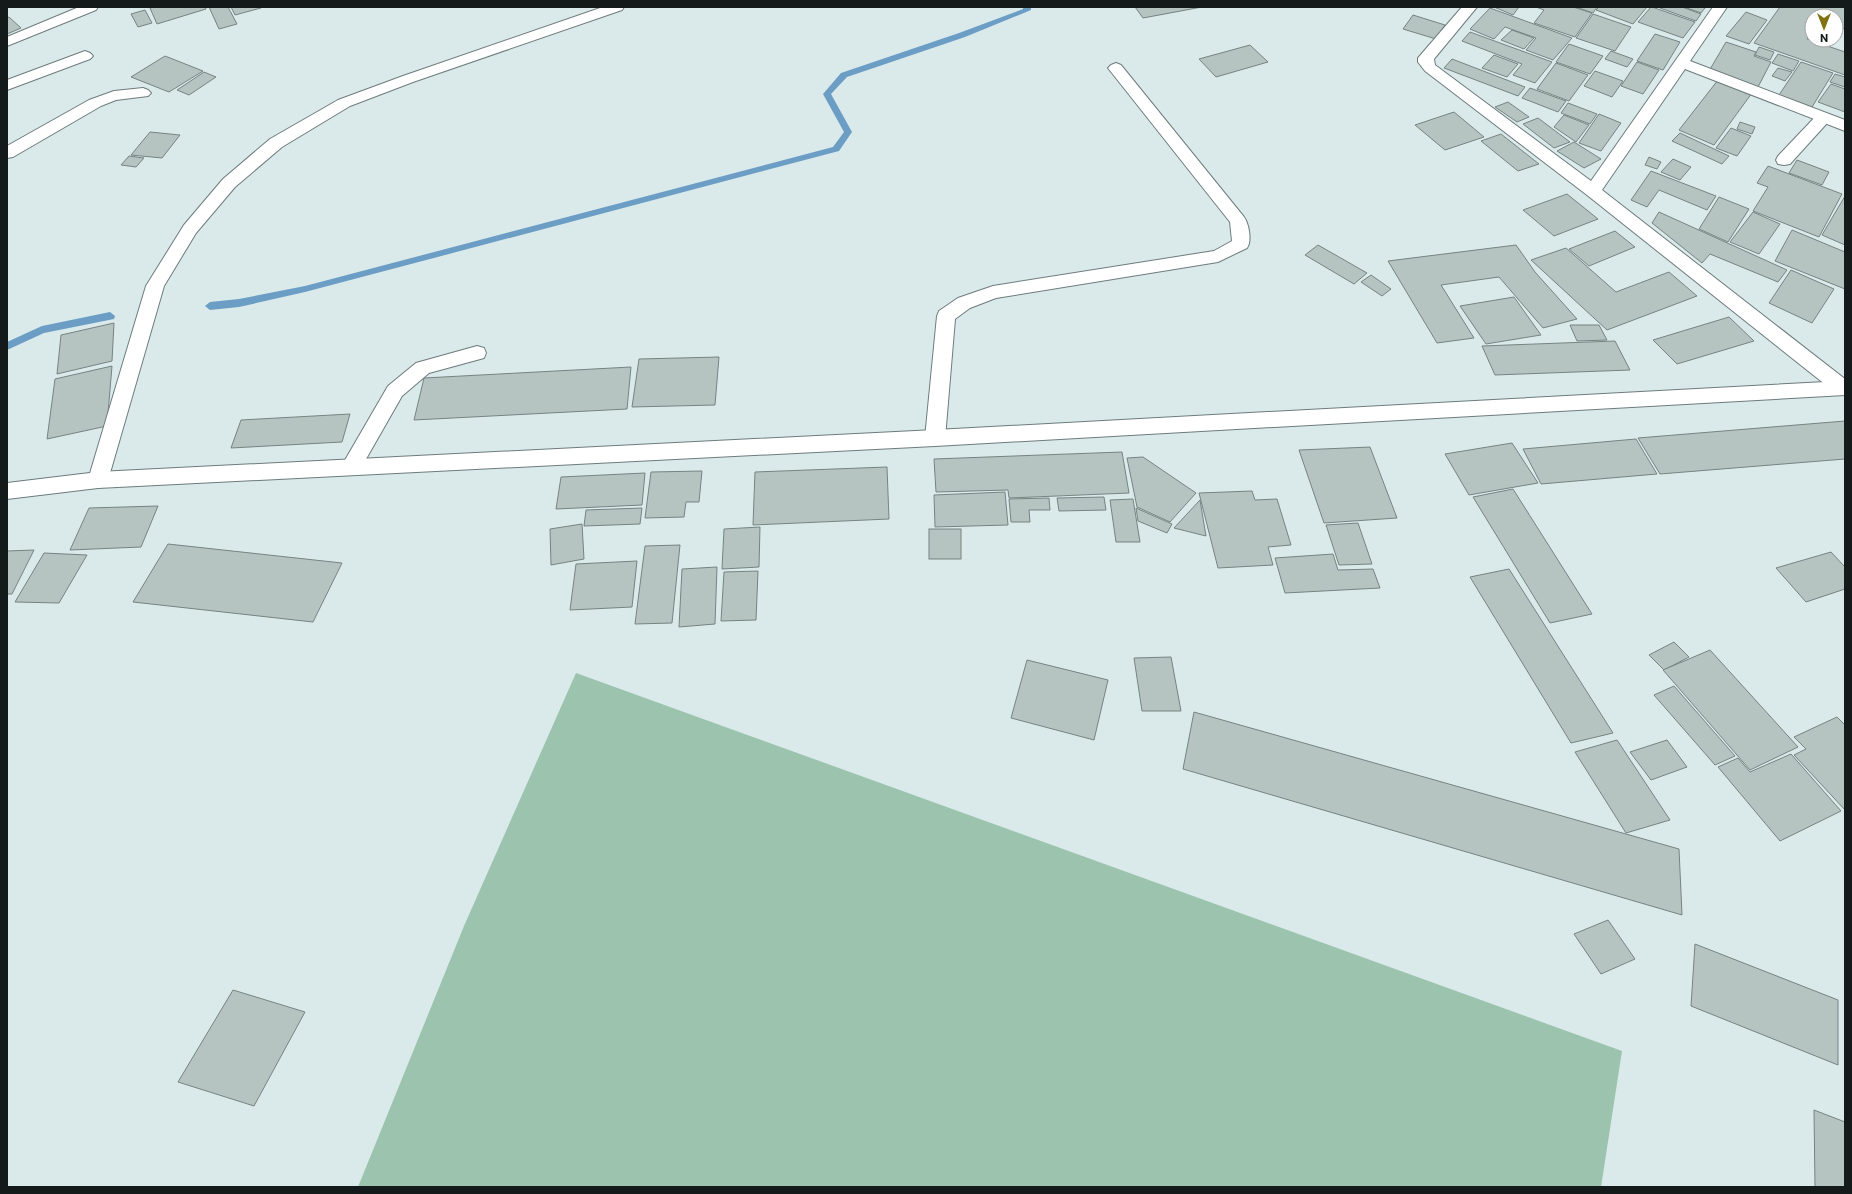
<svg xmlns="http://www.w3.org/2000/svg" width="1852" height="1194" viewBox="0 0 1852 1194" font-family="Commissioner,sans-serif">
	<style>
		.green { fill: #9bc3ad }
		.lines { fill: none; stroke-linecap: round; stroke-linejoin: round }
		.stream { fill: #6c9dc4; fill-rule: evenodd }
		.building { fill: #b5c4c0; stroke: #768481 }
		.service-casing { stroke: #6d7b7c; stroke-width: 2 }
		.minor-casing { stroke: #6d7b7c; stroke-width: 2 }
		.tertiary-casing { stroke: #6d7b7c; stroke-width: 2 }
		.secondary-casing { stroke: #6d7b7c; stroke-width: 2 }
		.service { fill: #fff; fill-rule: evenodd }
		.minor { fill: #fff; fill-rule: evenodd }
		.tertiary { fill: #fff; fill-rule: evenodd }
		.secondary { fill: #fff; fill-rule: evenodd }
	</style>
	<rect width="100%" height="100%" fill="#daeaeb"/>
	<!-- green -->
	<polygon class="green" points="576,673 1622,1051 1601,1187 358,1187 464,926"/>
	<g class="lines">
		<!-- stream -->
		<g class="stream">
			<polygon points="1023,7 1031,7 1031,10 965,37 847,77 831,94 852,132 839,151 305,292 239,307 210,310 205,306 210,302 239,299 305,286 833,147 844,132 823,94 841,73 959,33 1023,9"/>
			<polygon points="110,312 115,316 114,319 44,333 7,350 7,342 42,326"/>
		</g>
	</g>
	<!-- building -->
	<g class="building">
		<polygon points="154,7 205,7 206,9 157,24 150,8"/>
		<polygon points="209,7 228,7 237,24 219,29"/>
		<polygon points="231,7 260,7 261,8 235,15"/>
		<polygon points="1135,7 1202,7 1143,18"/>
		<polygon points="1494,7 1519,7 1513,15"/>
		<polygon points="1536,7 1573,7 1592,13 1575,37 1534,23 1544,10"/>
		<polygon points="1576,7 1597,7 1593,13"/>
		<polygon points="1599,7 1647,7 1633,24 1596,10"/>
		<polygon points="1651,7 1652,7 1695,22 1683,38 1638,22"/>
		<polygon points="1661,7 1682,7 1701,14 1696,21 1660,8"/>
		<polygon points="1684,7 1701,7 1705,8 1701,13"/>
		<polygon points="1780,7 1845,7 1845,29 1836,26 1836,16 1812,16 1812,32 1807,39 1845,52 1845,75 1754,43"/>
		<polygon points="1490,8 1572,38 1553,60 1526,50 1536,38 1505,27 1494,39 1470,29"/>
		<polygon points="145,10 152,23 138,27 131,14"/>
		<polygon points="1746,12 1767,20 1749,44 1726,36"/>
		<polygon points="1593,14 1631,27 1615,51 1576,38"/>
		<polygon points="1413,15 1445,25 1436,39 1403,29"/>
		<polygon points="9,17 21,28 7,34 7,18"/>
		<polygon points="1512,30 1534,38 1524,49 1501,40"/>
		<polygon points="1470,32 1552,62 1535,83 1513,75 1522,64 1462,41"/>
		<polygon points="1655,34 1680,42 1663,70 1637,61"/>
		<polygon points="1726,42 1756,52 1754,56 1771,62 1758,87 1709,71"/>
		<polygon points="1569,44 1603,56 1590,74 1556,62"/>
		<polygon points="1250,45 1268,62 1216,77 1199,59"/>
		<polygon points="1759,47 1774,52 1770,60 1755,55"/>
		<polygon points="1611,51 1633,59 1627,67 1605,59"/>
		<polygon points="1778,54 1799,61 1793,71 1772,63"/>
		<polygon points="1494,55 1518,64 1507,77 1482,68"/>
		<polygon points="165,56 203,71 169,92 131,77"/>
		<polygon points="1452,59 1525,87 1518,96 1444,68"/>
		<polygon points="1637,62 1659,70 1643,94 1621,86"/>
		<polygon points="1801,62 1833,73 1812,107 1779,95"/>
		<polygon points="1556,63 1588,75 1569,101 1537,89"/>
		<polygon points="1778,68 1792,72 1785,81 1772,76"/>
		<polygon points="1595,71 1623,81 1612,97 1584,86"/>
		<polygon points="204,72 216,77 189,95 177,90"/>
		<polygon points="1835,74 1845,77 1845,87 1830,82"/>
		<polygon points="1718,80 1752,93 1714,145 1679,130"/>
		<polygon points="1831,84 1845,89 1845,112 1818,102"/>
		<polygon points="1530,88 1566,101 1558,112 1522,98"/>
		<polygon points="1508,102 1529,117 1517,122 1495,107"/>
		<polygon points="1568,103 1597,114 1590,124 1561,113"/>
		<polygon points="1454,112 1484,137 1445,150 1415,125"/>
		<polygon points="1599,114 1621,123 1601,151 1579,143"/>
		<polygon points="1564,115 1589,125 1576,142 1554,127"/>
		<polygon points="1538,118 1570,142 1554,148 1523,124"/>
		<polygon points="1740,122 1755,127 1752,134 1737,129"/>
		<polygon points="1731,128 1751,136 1737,156 1716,148"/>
		<polygon points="150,132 180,135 162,158 131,155"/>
		<polygon points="1680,133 1729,156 1722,164 1672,141"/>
		<polygon points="1501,134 1539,164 1518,171 1481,141"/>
		<polygon points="1574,142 1601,159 1584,168 1557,151"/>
		<polygon points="129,156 144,158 136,167 121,165"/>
		<polygon points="1649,157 1661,162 1657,169 1645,165"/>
		<polygon points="1673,159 1691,167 1680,180 1661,172"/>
		<polygon points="1797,160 1829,172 1822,185 1789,173"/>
		<polygon points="1768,166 1842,194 1819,237 1753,211 1768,187 1757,183"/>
		<polygon points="1651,171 1716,196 1707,210 1659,190 1647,207 1631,200"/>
		<polygon points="1567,194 1598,219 1554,236 1523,210"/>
		<polygon points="1845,196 1845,245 1822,235"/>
		<polygon points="1719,197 1749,209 1728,242 1699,229"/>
		<polygon points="1659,212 1787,270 1778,282 1710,254 1702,263 1652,223"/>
		<polygon points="1753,212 1780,224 1759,254 1730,242"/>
		<polygon points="1792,230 1845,252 1845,289 1775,261"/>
		<polygon points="1615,231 1635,247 1589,266 1569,249"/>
		<polygon points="1318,245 1367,273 1354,284 1305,255"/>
		<polygon points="1516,245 1535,272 1577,319 1543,328 1499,277 1441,285 1474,338 1437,343 1388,261"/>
		<polygon points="1566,248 1616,292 1669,272 1697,296 1607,330 1531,260"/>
		<polygon points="1791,270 1834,289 1812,323 1769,303"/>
		<polygon points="1371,275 1391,289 1382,296 1361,282"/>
		<polygon points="1514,297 1541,335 1486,344 1460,306"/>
		<polygon points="1729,317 1754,341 1677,364 1653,340"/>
		<polygon points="114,323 112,361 57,374 61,335"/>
		<polygon points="1570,325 1599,325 1607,340 1577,341"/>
		<polygon points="1615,341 1630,370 1495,375 1482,346"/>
		<polygon points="719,357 715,405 632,407 639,359"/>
		<polygon points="112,366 107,426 47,439 55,379"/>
		<polygon points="631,367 627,409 414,420 424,378"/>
		<polygon points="350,414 342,442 231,448 241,420"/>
		<polygon points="1845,421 1845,459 1660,474 1638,438"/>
		<polygon points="1636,439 1657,474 1541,484 1523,449"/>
		<polygon points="1512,443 1538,483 1469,495 1445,454"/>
		<polygon points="1370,447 1397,518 1324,523 1299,450"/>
		<polygon points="1122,452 1129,493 1009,498 1008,490 936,492 934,459"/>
		<polygon points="1143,457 1196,493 1170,522 1137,507 1127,458"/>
		<polygon points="887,467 889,519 753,525 755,472"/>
		<polygon points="702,471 699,502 686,502 684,517 645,518 651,472"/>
		<polygon points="645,473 642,505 556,509 561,477"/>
		<polygon points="1513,489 1592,614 1550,623 1473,497"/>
		<polygon points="1252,491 1255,500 1277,499 1291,545 1268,547 1273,565 1218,568 1199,493"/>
		<polygon points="1005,492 1008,525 935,527 934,495"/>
		<polygon points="1104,497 1106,510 1059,511 1057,498"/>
		<polygon points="1049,498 1050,510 1029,510 1030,522 1011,522 1009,499"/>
		<polygon points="1133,499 1140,542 1116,542 1110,500"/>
		<polygon points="1200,500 1206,536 1174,528"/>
		<polygon points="158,506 141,547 70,550 89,508"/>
		<polygon points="642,508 640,524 584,526 586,510"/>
		<polygon points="1136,508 1172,524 1167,533 1138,521"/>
		<polygon points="1358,523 1372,564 1339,565 1326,525"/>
		<polygon points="582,524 584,559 551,565 550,529"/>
		<polygon points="760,527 759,567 722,569 724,529"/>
		<rect x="929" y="529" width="32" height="30"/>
		<polygon points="168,544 342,563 313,622 133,602"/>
		<polygon points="680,545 672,623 635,624 645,546"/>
		<polygon points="34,550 12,594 7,594 7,551"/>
		<polygon points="1831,552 1845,567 1845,589 1806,602 1776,568"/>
		<polygon points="44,553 87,555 59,603 15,602"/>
		<polygon points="1333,554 1338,570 1373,569 1380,588 1285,593 1275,558"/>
		<polygon points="637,561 632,607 570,610 576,564"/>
		<polygon points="717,567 715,624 679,627 682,569"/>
		<polygon points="1509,569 1613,733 1571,743 1470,577"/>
		<polygon points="758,571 756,620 721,621 724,572"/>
		<polygon points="1674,642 1689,657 1664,670 1649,655"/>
		<polygon points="1710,650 1798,747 1750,770 1663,670"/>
		<polygon points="1171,657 1181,711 1142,711 1134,658"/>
		<polygon points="1027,660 1108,680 1094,740 1011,718"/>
		<polygon points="1674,686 1735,756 1715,765 1654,695"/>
		<polygon points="1194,712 1679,849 1682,915 1183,769"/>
		<polygon points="1837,717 1845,725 1845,810 1794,755 1806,749 1794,737"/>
		<polygon points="1617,740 1670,820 1626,833 1575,752"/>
		<polygon points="1667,740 1687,767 1651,780 1630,752"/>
		<polygon points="1791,754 1841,811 1780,841 1718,767 1738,758 1750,772"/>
		<polygon points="1608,920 1635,959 1601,974 1574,934"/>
		<polygon points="1695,944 1838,1000 1838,1065 1691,1006"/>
		<polygon points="233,990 305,1012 254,1106 178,1082"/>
		<polygon points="1814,1110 1845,1122 1845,1187 1815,1187"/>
	</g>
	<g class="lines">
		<!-- service casing -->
		<g class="service-casing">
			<g id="service">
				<path d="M1116,63L1121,65L1244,217C1249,224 1252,241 1247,248L1218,262L996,298L970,308L955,319L945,438L942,443L935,446L928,443L925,438L937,316L939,311L958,298L993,286L1214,251L1232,241L1230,222L1108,68L1111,65Z"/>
				<polygon points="143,88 148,90 151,93 148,96 116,100 101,106 13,157 7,158 7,146 89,100 114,91"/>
				<polygon points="1823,113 1829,115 1831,118 1829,121 1790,164 1784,165 1778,164 1776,160 1778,156 1817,115"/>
				<polygon points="477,346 484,348 486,353 484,358 429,373 402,396 358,473 351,475 344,473 341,467 388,386 416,363"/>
			</g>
		</g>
		<!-- minor casing -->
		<g class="minor-casing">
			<g id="minor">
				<polygon points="79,7 98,7 96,10 7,46 7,37"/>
				<polygon points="1462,7 1477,7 1434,59 1435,65 1591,181 1713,7 1727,7 1690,61 1845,120 1845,131 1685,69 1602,190 1845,379 1845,395 1836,393 1587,195 1425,71 1418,62 1418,58"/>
				<polygon points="85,51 90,53 93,56 90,59 7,90 7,80"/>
			</g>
		</g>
		<!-- tertiary casing -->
		<g class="tertiary-casing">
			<polygon id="tertiary" points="603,7 624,7 622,10 413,82 350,106 282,147 235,187 196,233 164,286 108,480 105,486 98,488 91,486 88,480 146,286 184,225 223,179 270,139 338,100 403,76"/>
		</g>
		<!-- secondary casing -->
		<g class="secondary-casing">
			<polygon id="secondary" points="1845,381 1845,395 935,446 98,488 7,499 7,483 98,472 935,430"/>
		</g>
		<!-- service -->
		<use href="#service" class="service"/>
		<!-- minor -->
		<use href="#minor" class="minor"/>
		<!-- tertiary -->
		<use href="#tertiary" class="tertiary"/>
		<!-- secondary -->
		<use href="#secondary" class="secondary"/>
	</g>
	<!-- border -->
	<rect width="1852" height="1194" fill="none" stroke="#141a1a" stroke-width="16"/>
	<!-- north arrow -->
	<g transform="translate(1824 28) rotate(180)"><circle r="19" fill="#ffffff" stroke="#a1a3a3"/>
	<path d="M0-3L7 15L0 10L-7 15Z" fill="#817111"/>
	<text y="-6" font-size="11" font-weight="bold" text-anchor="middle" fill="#141a1a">N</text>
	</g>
</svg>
